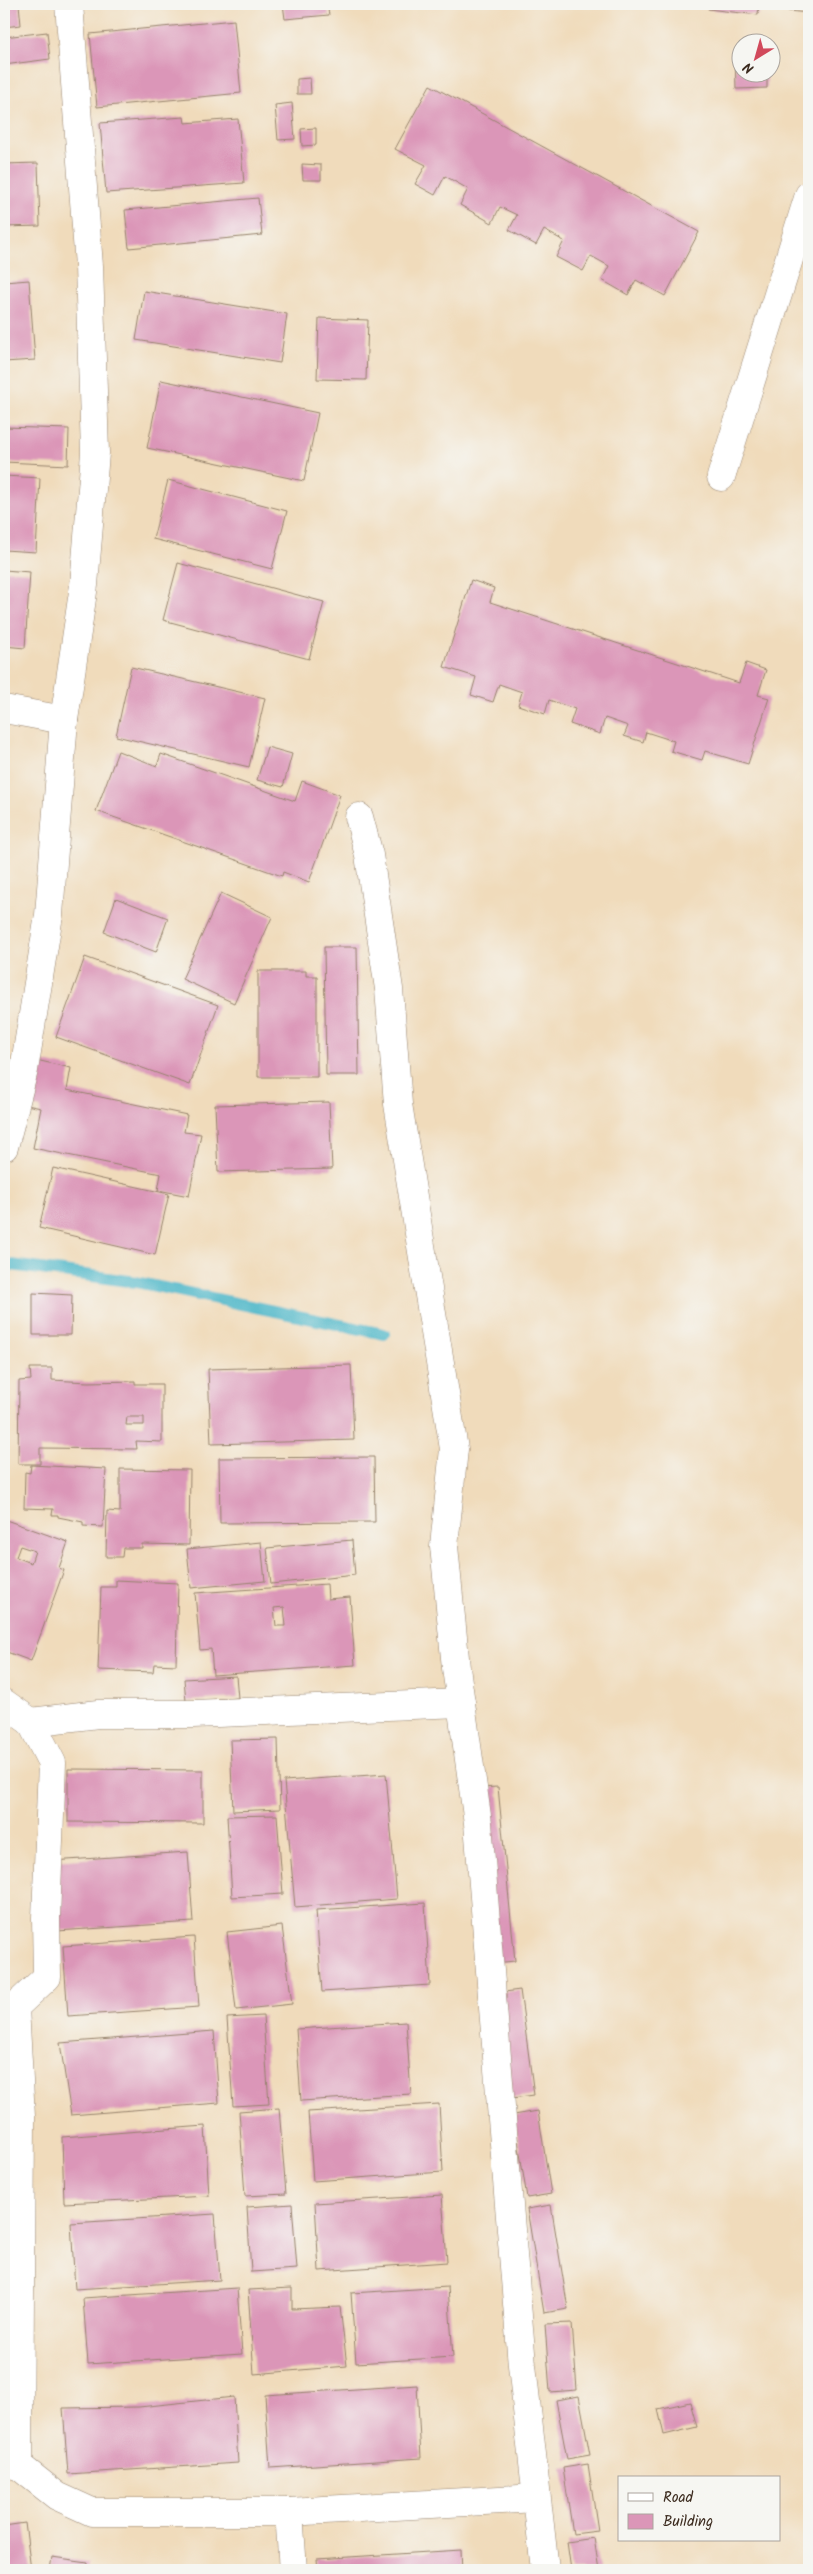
<svg xmlns="http://www.w3.org/2000/svg" width="813" height="2574" viewBox="0 0 813 2574" font-family="Kalam,sans-serif">
	<style>
		.lines { fill: none; stroke-linecap: round; stroke-linejoin: round }
		.stream { stroke: #4ab5c7; stroke-width: 12 }
		.building { fill: #db96b8; fill-rule: evenodd }
		.street-casing { stroke: #96826c; stroke-width: 29 }
		.street { stroke: #fff; stroke-width: 28 }
	</style>
	<rect width="100%" height="100%" fill="#f6f6f2"/>
	<filter id="ink" filterUnits="userSpaceOnUse"><feTurbulence type="fractalNoise" baseFrequency=".02" numOctaves="2"/><feDisplacementMap in="SourceGraphic" scale="10" xChannelSelector="R" yChannelSelector="G"/><feConvolveMatrix kernelMatrix="1 2 1 2 8 2 1 2 1" color-interpolation-filters="sRGB"/></filter>
	<filter id="wash" filterUnits="userSpaceOnUse"><feTurbulence type="fractalNoise" baseFrequency=".0096" numOctaves="4" result="noise"/><feDisplacementMap in="SourceGraphic" scale="20" xChannelSelector="R" yChannelSelector="G"/><feGaussianBlur stdDeviation="1.12" result="paint"/><feColorMatrix in="noise" values="0 0 0 0 0 0 0 0 0 0 0 0 0 0 0 0 0 1.4 0 .05"/><feComposite in="paint" operator="in"/></filter>
	<g filter="url(#wash)">
		<rect width="100%" height="100%" fill="#f0dbbb"/>
		<g class="lines">
			<!-- stream -->
			<polyline class="stream" points="4,1264 136,1282 384,1334"/>
		</g>
		<g id="blocks">
			<!-- building -->
			<g class="building">
				<polygon points="4,4 19,4 21,25 4,27"/>
				<polygon points="283,4 327,4 329,15 285,19"/>
				<polygon points="708,4 759,4 758,15 708,9"/>
				<polygon points="789,4 809,4 809,13 788,11"/>
				<polygon points="234,20 241,93 97,107 90,34"/>
				<polygon points="47,32 50,59 4,65 4,37"/>
				<polygon points="735,51 740,51 740,72 767,72 767,88 736,89"/>
				<polygon points="310,78 311,94 297,94 297,79"/>
				<polygon points="430,85 699,232 665,296 636,280 628,295 602,280 609,266 591,256 583,271 556,257 564,241 544,230 536,245 509,230 517,215 500,207 492,223 460,205 468,189 445,176 435,195 415,184 426,165 395,149"/>
				<polygon points="292,103 295,139 278,140 275,105"/>
				<polygon points="184,117 185,123 238,119 244,183 106,193 100,123"/>
				<polygon points="316,128 316,145 302,146 301,129"/>
				<polygon points="38,163 40,226 4,227 4,164"/>
				<polygon points="302,164 321,165 321,180 303,180"/>
				<polygon points="258,198 262,235 129,248 125,210"/>
				<polygon points="29,280 35,360 4,362 4,282"/>
				<polygon points="144,291 287,314 280,363 136,340"/>
				<polygon points="319,318 368,320 366,380 317,379"/>
				<polygon points="161,380 318,413 304,481 147,448"/>
				<polygon points="4,427 69,429 68,465 4,462"/>
				<polygon points="4,476 40,478 36,552 4,550"/>
				<polygon points="168,480 287,511 272,569 153,539"/>
				<polygon points="178,563 324,602 309,659 163,620"/>
				<polygon points="4,570 30,572 25,648 4,646"/>
				<polygon points="471,580 494,588 490,602 739,683 746,663 766,670 758,695 769,698 748,764 705,751 702,760 671,751 674,741 646,732 643,742 624,736 628,726 605,718 600,734 570,724 575,709 549,700 545,714 518,705 522,692 499,684 493,702 471,695 476,677 444,667"/>
				<polygon points="131,667 265,698 249,767 116,736"/>
				<polygon points="267,747 292,754 283,787 257,780"/>
				<polygon points="118,751 157,766 161,754 295,801 302,781 340,795 309,882 283,872 282,876 96,811"/>
				<polygon points="221,893 272,917 234,1003 182,979"/>
				<polygon points="116,898 168,918 156,952 104,932"/>
				<polygon points="324,947 357,947 359,1075 326,1075"/>
				<polygon points="85,957 218,1005 190,1085 56,1037"/>
				<polygon points="258,971 306,971 306,976 317,976 317,1077 258,1077"/>
				<polygon points="36,1060 71,1068 67,1090 187,1115 184,1132 201,1134 189,1196 158,1190 161,1174 33,1148 41,1108 27,1105"/>
				<polygon points="329,1102 332,1169 218,1172 215,1105"/>
				<polygon points="53,1168 169,1194 155,1255 39,1228"/>
				<polygon points="33,1293 72,1295 71,1335 33,1335"/>
				<polygon points="351,1365 354,1440 211,1444 208,1369"/>
				<path d="M30,1368H52V1380L88,1382L135,1381V1384H162V1442L136,1441L137,1449L40,1448V1464H18L19,1381L31,1380ZM127,1417H144V1425H126Z"/>
				<polygon points="374,1457 375,1522 220,1523 219,1458"/>
				<polygon points="31,1465 106,1469 103,1527 83,1526 83,1522 58,1517 58,1515 52,1515 53,1509 24,1508 25,1472 30,1473"/>
				<polygon points="120,1469 190,1470 189,1545 142,1544 142,1548 123,1548 122,1557 106,1557 107,1511 120,1512"/>
				<path d="M6,1520L68,1542L59,1568L64,1570L31,1661L4,1651V1527ZM20,1546L35,1551L31,1563L16,1557Z"/>
				<polygon points="352,1540 355,1575 271,1584 267,1548"/>
				<polygon points="261,1542 265,1581 191,1588 187,1549"/>
				<polygon points="116,1580 178,1583 176,1665 154,1664 153,1672 98,1670 101,1587 116,1587"/>
				<path d="M327,1584L328,1599L350,1597L355,1665L213,1675L211,1649L200,1650L195,1593ZM284,1607L286,1626H276L274,1608Z"/>
				<polygon points="236,1676 238,1698 186,1701 184,1679"/>
				<polygon points="278,1739 280,1809 233,1811 230,1740"/>
				<polygon points="68,1769 203,1770 203,1823 68,1822"/>
				<polygon points="386,1774 397,1899 295,1907 284,1781"/>
				<polygon points="498,1787 515,1961 494,1963 478,1788"/>
				<polygon points="277,1815 283,1894 232,1897 227,1816"/>
				<polygon points="188,1852 193,1922 57,1931 52,1861"/>
				<polygon points="425,1903 430,1985 322,1992 316,1910"/>
				<polygon points="282,1926 292,2004 236,2010 227,1932"/>
				<polygon points="194,1937 199,2007 68,2016 63,1946"/>
				<polygon points="520,1990 534,2095 512,2098 497,1993"/>
				<polygon points="263,2016 269,2104 233,2106 227,2018"/>
				<polygon points="406,2022 411,2094 301,2101 296,2029"/>
				<polygon points="214,2031 219,2103 71,2115 60,2043"/>
				<polygon points="439,2104 443,2172 313,2181 308,2112"/>
				<polygon points="279,2108 286,2194 245,2196 239,2111"/>
				<polygon points="538,2111 551,2194 527,2198 514,2115"/>
				<polygon points="205,2126 209,2196 64,2203 62,2137"/>
				<polygon points="442,2195 447,2262 319,2271 315,2203"/>
				<polygon points="292,2204 297,2269 251,2272 247,2207"/>
				<polygon points="551,2205 568,2309 544,2313 527,2209"/>
				<polygon points="215,2214 220,2280 75,2289 71,2223"/>
				<polygon points="448,2287 453,2357 356,2363 351,2293"/>
				<polygon points="237,2288 242,2354 88,2364 83,2298"/>
				<polygon points="292,2288 292,2309 340,2307 347,2366 254,2374 248,2290"/>
				<polygon points="572,2323 577,2390 550,2392 545,2324"/>
				<polygon points="417,2385 421,2458 270,2468 265,2395"/>
				<polygon points="579,2396 590,2455 567,2459 556,2400"/>
				<polygon points="234,2397 238,2463 68,2474 63,2408 139,2407"/>
				<polygon points="690,2402 697,2427 664,2435 658,2409"/>
				<polygon points="588,2464 598,2531 573,2534 563,2468"/>
				<polygon points="25,2523 31,2570 4,2570 4,2526"/>
				<polygon points="594,2538 599,2570 571,2570 567,2542"/>
				<polygon points="461,2550 462,2570 318,2570 317,2559"/>
				<polygon points="52,2557 88,2562 87,2570 50,2570"/>
				<polygon points="238,2567 238,2570 195,2570 195,2569"/>
			</g>
		</g>
	</g>
	<g filter="url(#ink)">
		<use href="#blocks" fill-opacity="0" stroke="#96826c" stroke-width="1"/>
		<g class="lines">
			<!-- street casing -->
			<g class="street-casing">
				<g id="street">
					<polyline points="721,477 809,195"/>
					<polyline points="4,709 64,720"/>
					<polyline points="359,817 369,855 389,989 398,1104 454,1449 444,1546 456,1668 478,1823 522,2365 545,2570"/>
					<polyline points="4,1147 24,1070 49,915 64,720 84,585 95,453 89,266 69,4"/>
					<polyline points="4,1703 31,1722 52,1763 46,1918 47,1977 15,2007 21,2117 19,2466"/>
					<polyline points="31,1722 98,1714 193,1714 461,1703"/>
					<polyline points="4,2463 19,2466 57,2496 92,2512 289,2512 536,2498"/>
					<polyline points="289,2512 293,2570"/>
				</g>
			</g>
			<!-- street -->
			<use href="#street" class="street"/>
		</g>
	</g>
	<!-- margin -->
	<rect width="813" height="2574" fill="none" stroke="#f6f6f2" stroke-width="20"/>
	<!-- legend -->
	<rect x="618" y="2476" width="162" height="65" fill="#f6f6f2" stroke="#aba49d"/>
	<rect x="628" y="2493" width="25" height="8" fill="#ffffff" stroke="#aba49d"/>
	<text x="663" y="2502" font-size="15" fill="#3b2a1e">Road</text>
	<rect x="628" y="2514" width="25" height="15" fill="#db96b8" stroke="#aba49d"/>
	<text x="663" y="2526" font-size="15" fill="#3b2a1e">Building</text>
	<!-- north arrow -->
	<g transform="translate(756 58) rotate(217)"><circle r="24" fill="#f6f6f2" stroke="#aba49d"/>
	<path d="M0-4L9 19L0 12L-9 19Z" fill="#d1495b"/>
	<text y="-8" font-size="14" font-weight="bold" text-anchor="middle" fill="#3b2a1e">N</text>
	</g>
</svg>
